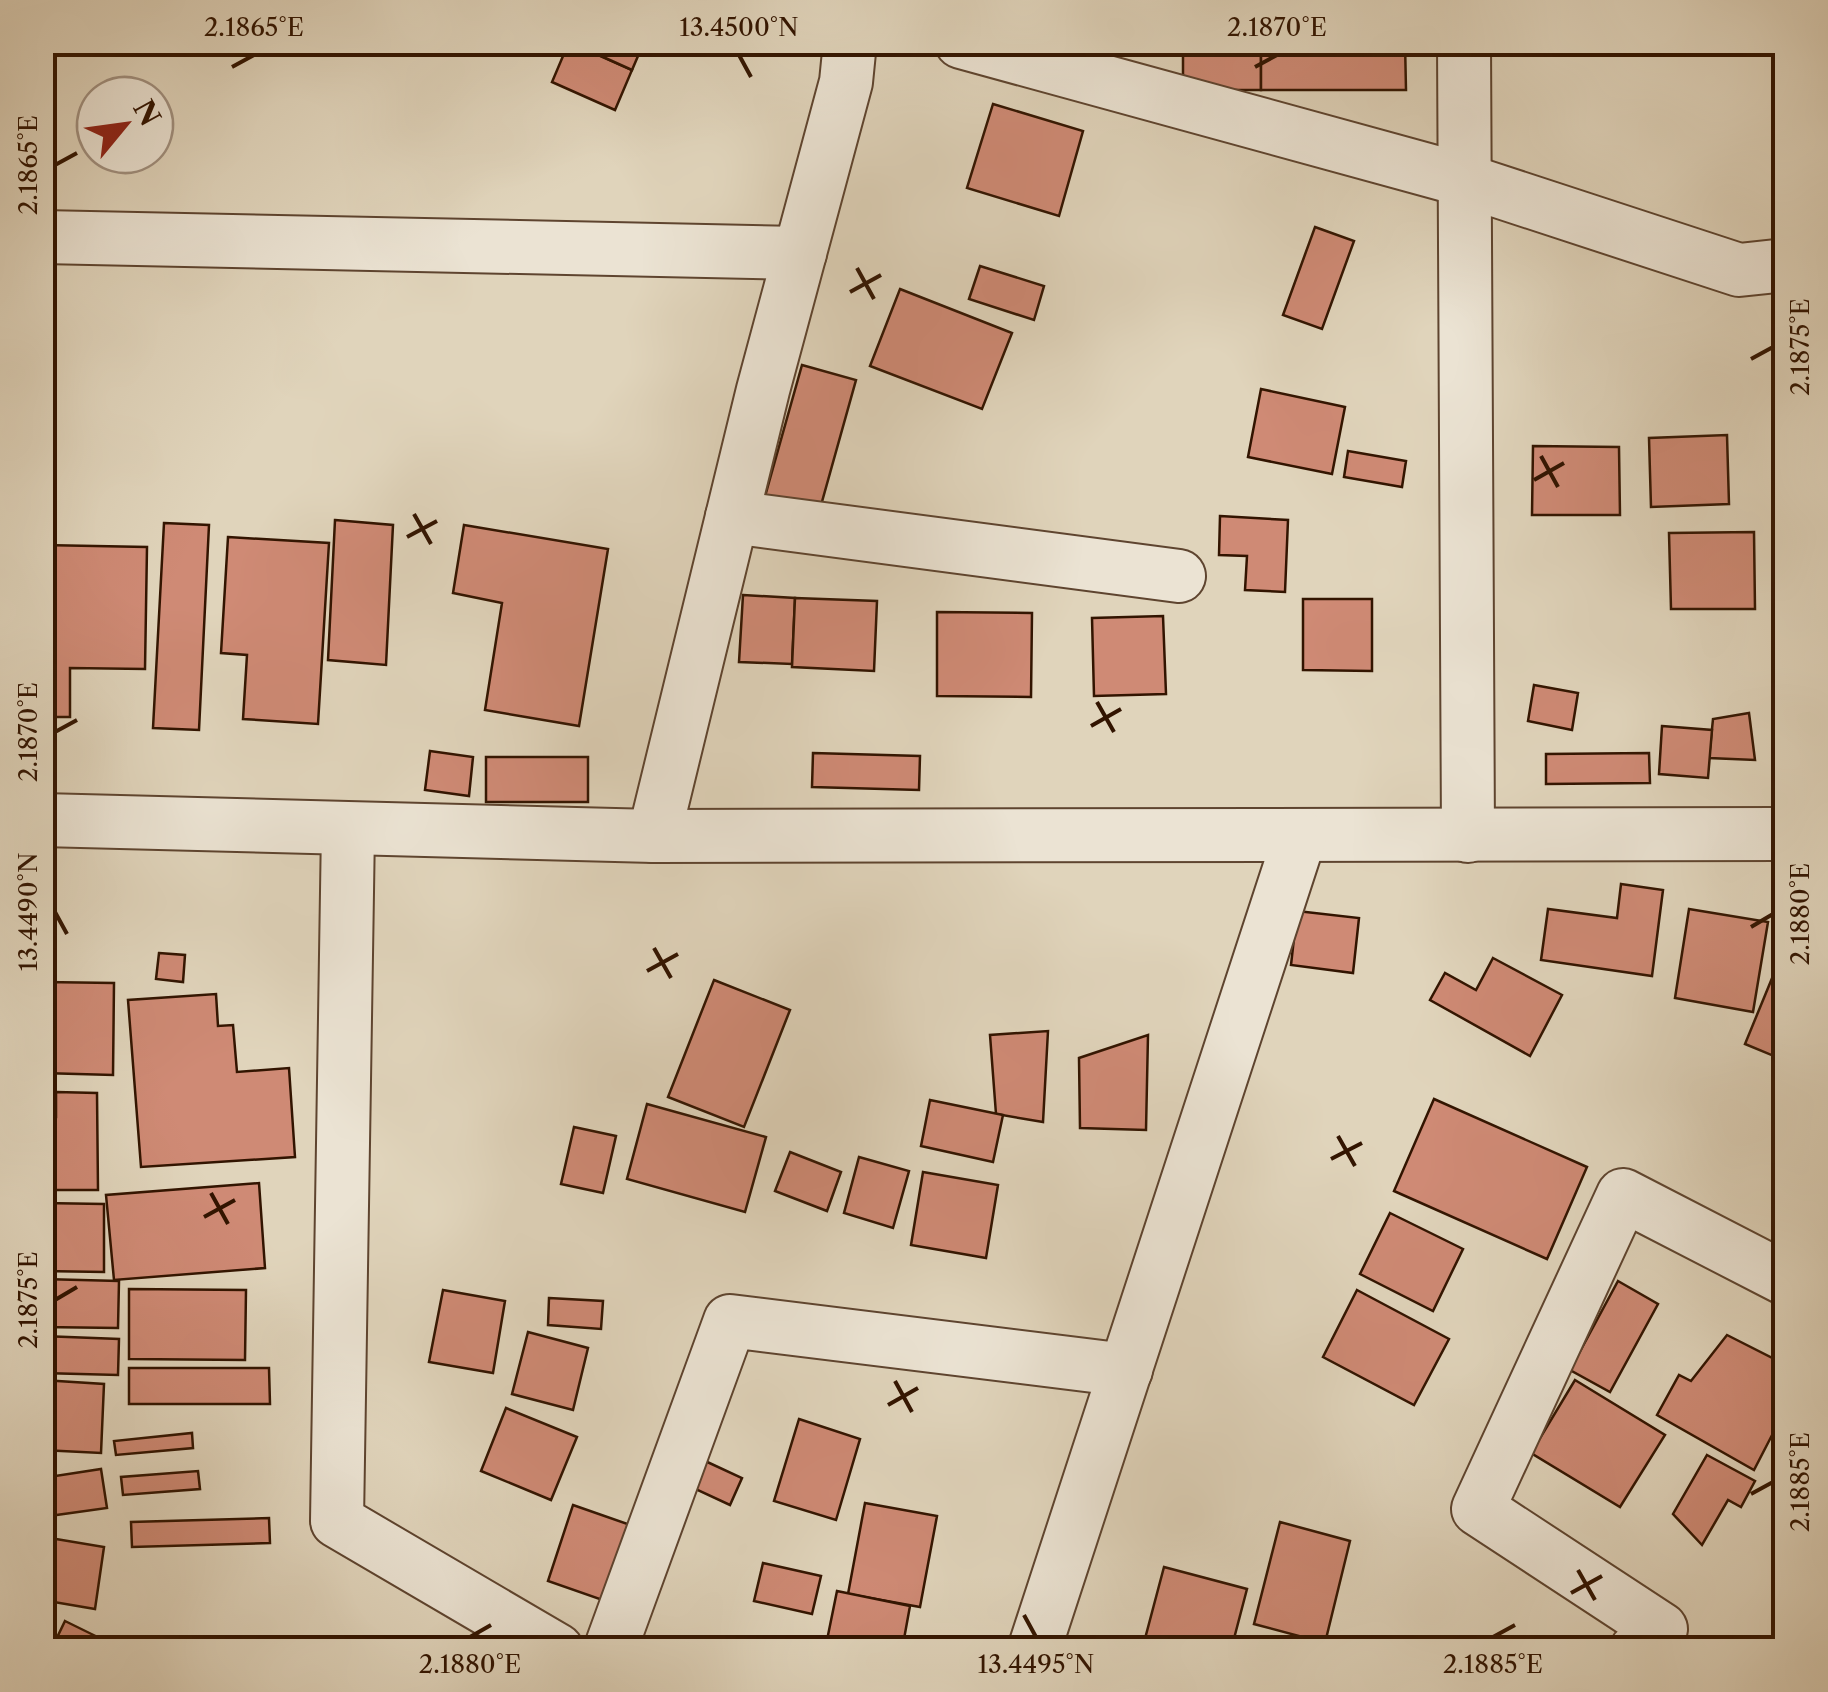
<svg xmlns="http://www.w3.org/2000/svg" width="1828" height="1692" viewBox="0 0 1828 1692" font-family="'Libre Caslon Text',serif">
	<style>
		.building { fill: #cf8a75; stroke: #321400; stroke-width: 2.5 }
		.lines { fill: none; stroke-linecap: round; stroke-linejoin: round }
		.minor-casing { stroke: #5e442f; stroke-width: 56 }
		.minor { stroke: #ebe3d3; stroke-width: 52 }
		.ticks { fill: none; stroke: #321400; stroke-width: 4 }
		.neatline { fill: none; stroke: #321400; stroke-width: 4 }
		.ticks-label { font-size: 25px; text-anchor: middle; fill: #321400 }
	</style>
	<rect width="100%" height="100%" fill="#e0d4bb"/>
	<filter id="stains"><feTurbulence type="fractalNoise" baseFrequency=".002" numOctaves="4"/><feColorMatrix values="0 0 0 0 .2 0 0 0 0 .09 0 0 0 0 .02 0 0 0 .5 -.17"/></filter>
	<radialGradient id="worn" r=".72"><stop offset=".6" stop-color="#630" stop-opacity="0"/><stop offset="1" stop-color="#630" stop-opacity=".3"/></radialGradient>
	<!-- building -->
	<g class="building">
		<polygon points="569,42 632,70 615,110 552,82"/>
		<polygon points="570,42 644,42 632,70"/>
		<rect x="1183" y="42" width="78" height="48"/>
		<polygon points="1261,42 1405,42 1406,90 1261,90"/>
		<polygon points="993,104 1083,131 1059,216 967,188"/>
		<polygon points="1315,227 1354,241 1322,329 1283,315"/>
		<polygon points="980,266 1044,286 1034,320 969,299"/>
		<polygon points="900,289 1012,333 982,409 870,366"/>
		<polygon points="802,365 856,380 818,516 764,500"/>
		<polygon points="1261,389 1345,407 1332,474 1248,457"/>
		<polygon points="1727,435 1729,504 1651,507 1649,438"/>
		<polygon points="1533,446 1619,447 1620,515 1532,515"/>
		<polygon points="1348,451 1406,461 1402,487 1344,477"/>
		<polygon points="1220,516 1288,520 1285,592 1245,590 1247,556 1219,555"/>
		<polygon points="335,520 393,525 386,665 328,660"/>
		<polygon points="164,523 209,525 199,730 153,728"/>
		<polygon points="464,525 608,549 579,726 485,710 502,603 453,593"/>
		<polygon points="1754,532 1755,609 1671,609 1669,533"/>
		<polygon points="228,537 329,543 318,724 243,719 247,655 221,653"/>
		<polygon points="42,545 147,547 145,669 70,668 70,717 42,717"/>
		<polygon points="743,595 795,598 792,664 739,662"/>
		<polygon points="795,598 877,601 874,671 792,667"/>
		<polygon points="1303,599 1372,599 1372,671 1303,670"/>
		<polygon points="937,612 1032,613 1031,697 937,696"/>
		<polygon points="1163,616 1166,694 1094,696 1092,618"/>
		<polygon points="1534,685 1578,693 1572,730 1528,721"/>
		<polygon points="1749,713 1755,760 1709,758 1713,719"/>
		<polygon points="1662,726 1712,730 1708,778 1659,774"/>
		<polygon points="430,751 473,757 469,796 425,790"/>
		<polygon points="813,753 920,756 919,790 812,787"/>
		<polygon points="1649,753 1650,783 1546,784 1546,754"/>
		<rect x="486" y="757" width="102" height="45"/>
		<polygon points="42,761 49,761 49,801 42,802"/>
		<polygon points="1621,884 1663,890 1652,976 1541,960 1548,909 1617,918"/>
		<polygon points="1689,909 1768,922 1753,1012 1675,998"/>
		<polygon points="1297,911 1359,918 1353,973 1291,965"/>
		<polygon points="159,953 185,955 183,982 156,979"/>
		<polygon points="1493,958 1562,995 1530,1056 1430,1000 1445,973 1476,990"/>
		<polygon points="1775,971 1786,976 1786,1061 1745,1044"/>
		<polygon points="714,980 790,1010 744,1127 668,1097"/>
		<polygon points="43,982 114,983 113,1075 42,1073"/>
		<polygon points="216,994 218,1026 233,1025 237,1072 289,1068 295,1157 141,1167 128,1000"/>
		<polygon points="1048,1031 1043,1122 996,1114 990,1035"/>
		<polygon points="1148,1035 1146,1130 1080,1128 1079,1058"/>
		<polygon points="56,1092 97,1093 98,1190 42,1190 42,1117 56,1117"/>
		<polygon points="1434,1099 1587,1167 1547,1259 1394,1191"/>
		<polygon points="930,1100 1003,1115 993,1162 921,1146"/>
		<polygon points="647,1104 766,1137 745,1212 627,1179"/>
		<polygon points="574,1127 616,1136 603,1193 561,1184"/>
		<polygon points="790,1152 841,1172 827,1211 775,1191"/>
		<polygon points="859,1157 909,1171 893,1228 844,1213"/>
		<polygon points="923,1172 998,1185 986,1258 911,1245"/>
		<polygon points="259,1183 265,1268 114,1280 106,1195"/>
		<polygon points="42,1203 104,1204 104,1272 42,1271"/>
		<polygon points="1390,1213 1463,1249 1433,1311 1360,1274"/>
		<polygon points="42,1279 119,1281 118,1328 42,1327"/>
		<polygon points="1618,1281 1658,1304 1610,1392 1570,1370"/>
		<polygon points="129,1289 246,1290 245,1360 129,1359"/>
		<polygon points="443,1290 505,1301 493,1373 429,1362"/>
		<polygon points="1357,1290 1449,1339 1414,1405 1323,1357"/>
		<polygon points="549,1298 603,1301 601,1329 548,1325"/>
		<polygon points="528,1332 588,1348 573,1410 512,1394"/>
		<polygon points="1727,1335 1786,1365 1786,1408 1754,1470 1657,1415 1679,1375 1691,1381"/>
		<polygon points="42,1336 119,1339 118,1375 42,1373"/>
		<polygon points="129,1368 269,1368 270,1404 129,1404"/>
		<polygon points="42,1380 104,1384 101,1453 42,1450"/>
		<polygon points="1575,1380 1665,1435 1620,1507 1531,1453"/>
		<polygon points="506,1408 577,1437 551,1500 481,1471"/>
		<polygon points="799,1419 860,1439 836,1520 774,1501"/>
		<polygon points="192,1433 193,1448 116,1455 114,1441"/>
		<polygon points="1707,1455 1755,1481 1741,1507 1728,1500 1702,1545 1673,1514"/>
		<polygon points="703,1460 742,1478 730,1505 691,1487"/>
		<polygon points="101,1469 107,1508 42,1517 42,1478"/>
		<polygon points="198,1471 200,1489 123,1495 121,1477"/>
		<polygon points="865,1503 937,1516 920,1607 848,1594"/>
		<polygon points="573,1505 636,1527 611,1603 548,1581"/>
		<polygon points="269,1518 270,1543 132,1547 131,1522"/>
		<polygon points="1280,1522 1350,1541 1325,1643 1254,1624"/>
		<polygon points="44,1537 104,1547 95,1609 42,1600"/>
		<polygon points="763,1563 821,1576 812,1614 754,1601"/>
		<polygon points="1164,1567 1247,1589 1231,1650 1142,1650"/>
		<polygon points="837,1591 910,1606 902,1650 825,1650"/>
		<polygon points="65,1621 124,1650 51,1650"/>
	</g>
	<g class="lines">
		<!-- minor casing -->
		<g class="minor-casing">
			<g id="minor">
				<polyline points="961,42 1464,180 1739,270 1786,265"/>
				<polyline points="1464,42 1468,836"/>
				<polyline points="42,237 800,253"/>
				<polyline points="732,517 1179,576"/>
				<polyline points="42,820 654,836 1786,834"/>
				<polyline points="348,829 337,1521 557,1650"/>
				<polyline points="654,836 763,390 846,82 850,42"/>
				<polyline points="610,1650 730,1321 1126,1370"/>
				<polyline points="1034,1650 1300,836"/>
				<polyline points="1636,1650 1661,1629 1478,1509 1623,1195 1786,1279"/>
			</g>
		</g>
		<!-- minor -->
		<use href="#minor" class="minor"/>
	</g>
	<!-- ticks -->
	<path class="ticks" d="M739,55L751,77M232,67L254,55M1255,67L1277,55M55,165L77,153M857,268L874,299M850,292L881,275M1751,359L1773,347M1541,456L1558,487M1534,480L1564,463M414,514L431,544M407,537L437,521M1097,702L1114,732M1091,726L1121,709M55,732L77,720M55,912L67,934M1751,927L1773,914M654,948L671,978M647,971L678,954M1338,1136L1355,1166M1331,1159L1362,1143M211,1193L228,1224M204,1217L235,1200M55,1300L77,1287M895,1381L912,1412M888,1405L918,1388M1751,1494L1773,1482M1578,1570L1595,1600M1571,1593L1602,1576M1024,1615L1036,1637M470,1637L491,1625M1493,1637L1515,1625"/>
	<!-- margin -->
	<rect width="1828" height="1692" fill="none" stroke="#e0d4bb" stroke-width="110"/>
	<!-- north arrow -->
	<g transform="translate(125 125) rotate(61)"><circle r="48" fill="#ebe3d3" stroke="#a1907f" stroke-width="2.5"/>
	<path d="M0-8L18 38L0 25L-18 38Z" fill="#8f2418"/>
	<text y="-15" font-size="28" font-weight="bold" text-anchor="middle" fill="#321400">N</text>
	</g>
	<rect x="55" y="55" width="1718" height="1582" class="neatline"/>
	<g class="ticks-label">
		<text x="254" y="36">2.1865°E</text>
		<text x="739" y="36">13.4500°N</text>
		<text x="1277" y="36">2.1870°E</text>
		<text transform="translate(28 165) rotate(-90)" y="9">2.1865°E</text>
		<text transform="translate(1800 347) rotate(-90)" y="9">2.1875°E</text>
		<text transform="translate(28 732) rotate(-90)" y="9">2.1870°E</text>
		<text transform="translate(28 912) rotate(-90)" y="9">13.4490°N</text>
		<text transform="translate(1800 914) rotate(-90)" y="9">2.1880°E</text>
		<text transform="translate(28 1300) rotate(-90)" y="9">2.1875°E</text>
		<text transform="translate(1800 1482) rotate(-90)" y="9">2.1885°E</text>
		<text x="470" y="1673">2.1880°E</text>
		<text x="1036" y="1673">13.4495°N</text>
		<text x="1493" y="1673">2.1885°E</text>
	</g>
	<rect width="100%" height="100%" filter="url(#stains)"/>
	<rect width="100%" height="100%" fill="url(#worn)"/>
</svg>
